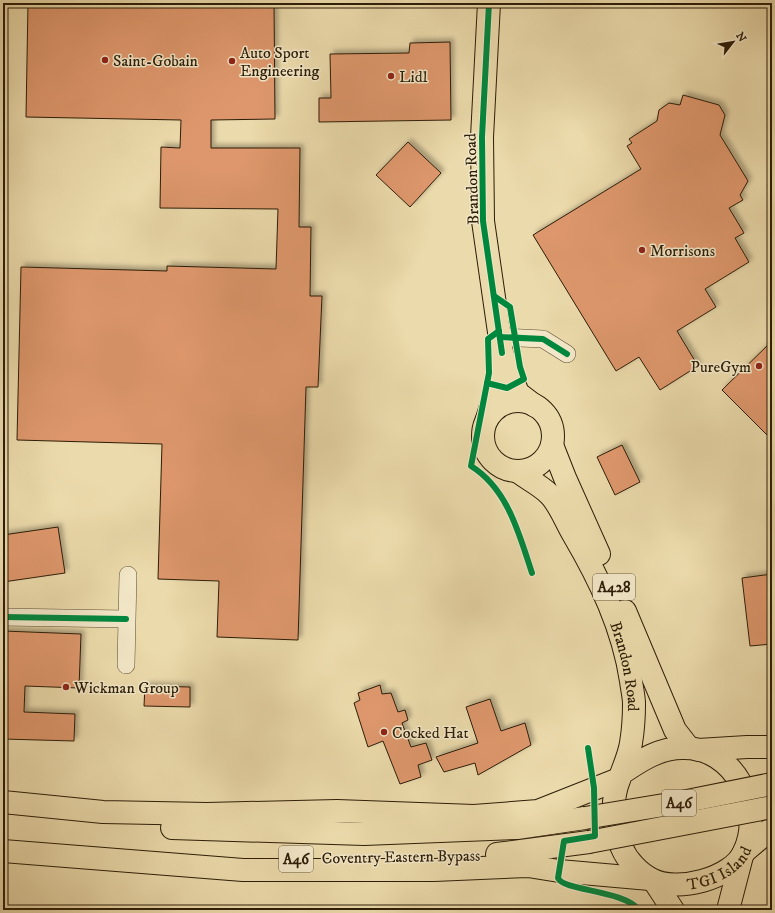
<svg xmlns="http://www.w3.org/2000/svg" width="775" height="913" viewBox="0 0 775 913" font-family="'IM FELL DW Pica',serif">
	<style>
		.building { fill: #de976c; stroke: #2c1d07; filter: url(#shadow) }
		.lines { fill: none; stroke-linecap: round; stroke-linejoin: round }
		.street-casing { stroke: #5c4c30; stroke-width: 18 }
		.primary-casing { stroke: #2c1d07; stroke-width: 24 }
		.highway-casing { stroke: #2c1d07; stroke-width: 24 }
		.street { stroke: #f2e7c8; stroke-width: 17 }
		.primary { stroke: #ebdaab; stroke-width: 22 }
		.highway { stroke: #ebdaab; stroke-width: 22 }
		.highway-bridge-casing { stroke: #2c1d07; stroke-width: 24; stroke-linecap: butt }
		.highway-bridge { stroke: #ebdaab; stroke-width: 22 }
		.cycleway-casing { stroke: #f2e7c8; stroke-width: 8 }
		.cycleway { stroke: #00873e; stroke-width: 6 }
		.poi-dot { fill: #8f2418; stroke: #f2e7c8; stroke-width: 1.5 }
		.labels { text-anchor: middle; stroke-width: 3; stroke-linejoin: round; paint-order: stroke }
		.shield { fill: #f2e7c8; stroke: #675a41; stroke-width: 1 }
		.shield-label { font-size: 15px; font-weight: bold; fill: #2c1d07 }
		.poi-label { font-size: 16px; fill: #2c1d07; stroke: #f2e7c8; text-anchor: start }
		.street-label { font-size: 16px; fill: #2c1d07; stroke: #f2e7c8 }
	</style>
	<defs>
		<filter id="shadow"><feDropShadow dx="3.5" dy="-3.5" stdDeviation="2" flood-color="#0004"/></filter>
	</defs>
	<rect width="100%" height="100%" fill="#ebdaab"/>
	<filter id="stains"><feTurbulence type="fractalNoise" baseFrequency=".005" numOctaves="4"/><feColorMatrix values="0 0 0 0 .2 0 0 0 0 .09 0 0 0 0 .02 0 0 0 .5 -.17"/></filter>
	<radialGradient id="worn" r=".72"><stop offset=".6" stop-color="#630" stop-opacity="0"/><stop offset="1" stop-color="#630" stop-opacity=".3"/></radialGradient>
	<!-- building -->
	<g class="building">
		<polygon points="28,3 274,3 275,119 211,120 211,148 300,148 299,227 311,227 310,296 322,296 318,387 306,387 298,640 217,637 219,581 158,579 162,444 17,440 21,267 167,271 167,266 276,269 278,209 160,208 161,147 180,148 181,120 26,117"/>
		<polygon points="450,42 451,120 319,122 319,98 331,98 330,54 409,53 410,43"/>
		<polygon points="683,95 719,105 725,115 720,135 748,181 740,195 743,200 729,208 744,233 735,238 749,262 705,289 716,307 677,331 698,366 660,390 639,357 616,371 533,235 641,169 627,146 632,143 629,139 657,121 659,110 669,103 680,105"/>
		<polygon points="408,142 441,173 410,207 376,175"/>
		<polygon points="772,341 772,440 722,390"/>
		<polygon points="622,445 640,482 615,495 597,457"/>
		<polygon points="58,527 65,573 3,582 3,535"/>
		<polygon points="772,574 772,644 750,646 742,578"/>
		<polygon points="3,631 81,634 79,688 25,686 24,712 75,714 74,741 3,739"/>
		<polygon points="380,685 382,694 391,693 398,712 405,710 408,720 402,723 411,747 426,743 432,760 418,765 421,777 400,784 383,741 368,747 354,703 360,700 358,693"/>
		<polygon points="145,686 190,687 190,707 144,706"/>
		<polygon points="490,699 501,731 525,723 531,745 478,775 475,763 444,772 436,757 478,743 466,707"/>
	</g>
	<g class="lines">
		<!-- street casing -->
		<g class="street-casing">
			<g id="street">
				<polyline points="500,337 543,339 567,354"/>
				<polyline points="3,617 126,619"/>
				<polyline points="126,665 128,575"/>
			</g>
		</g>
		<!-- primary casing -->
		<g class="primary-casing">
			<g id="primary">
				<polyline points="489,3 482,137 483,221 502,353 518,393 535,406"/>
				<circle cx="518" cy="436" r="35"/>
				<polyline points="487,419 495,393 502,353"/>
				<polyline points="552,445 565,478 599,554"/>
				<path id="s1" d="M517,471C527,479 540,485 549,494C558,502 566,522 573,534C600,580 623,628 631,681C632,689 634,697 634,704C634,717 633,731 631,743C629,756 623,768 619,780C611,800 612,829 622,848C627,860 639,873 651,879C676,893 732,879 744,852C765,808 734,746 682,748C659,748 640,761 622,773"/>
				<polyline points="625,611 675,730 689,748"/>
				<polyline points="654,881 673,910"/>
				<polyline points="728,910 742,856"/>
			</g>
		</g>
		<!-- highway casing -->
		<g class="highway-casing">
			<g id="highway">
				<polyline points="698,750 747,747 772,747"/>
				<polyline points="3,802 103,812 207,814 337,811 474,816 538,811 619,779"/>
				<polyline points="172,828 364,834 517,828 585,818"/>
				<polyline points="3,851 243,870 434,870 528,866 559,871 650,879"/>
				<polyline points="744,852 772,828"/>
				<polyline points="497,854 589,842"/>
			</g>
		</g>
		<!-- street -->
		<use href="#street" class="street"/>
		<!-- primary -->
		<use href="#primary" class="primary"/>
		<!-- highway -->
		<use href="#highway" class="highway"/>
		<!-- highway-bridge casing -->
		<g class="highway-bridge-casing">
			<g id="highway-bridge">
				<polyline points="585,818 682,802 772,784"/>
				<polyline points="589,842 772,807"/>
			</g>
		</g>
		<!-- highway-bridge -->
		<use href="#highway-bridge" class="highway-bridge"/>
		<!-- cycleway casing -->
		<g class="cycleway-casing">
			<g id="cycleway">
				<polyline points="489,3 482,137 483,221 502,353"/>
				<path d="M499,331L488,339L489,373L471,466C508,489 519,534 532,573"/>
				<polyline points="500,337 543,339 567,354"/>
				<polyline points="487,383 507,388 524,379 520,367 510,307 494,296"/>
				<polyline points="3,617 126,619"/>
				<path d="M588,748L594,788L595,836L564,841L558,878C563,891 624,890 639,910"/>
			</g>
		</g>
		<!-- cycleway -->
		<use href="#cycleway" class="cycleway"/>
	</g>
	<!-- markers -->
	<g class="poi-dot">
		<circle cx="105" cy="60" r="4"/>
		<circle cx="232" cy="61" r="4"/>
		<circle cx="391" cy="76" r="4"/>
		<circle cx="642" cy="250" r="4"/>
		<circle cx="759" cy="366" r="4"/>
		<circle cx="66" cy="687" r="4"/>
		<circle cx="384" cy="732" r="4"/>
	</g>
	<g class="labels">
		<!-- shield labels -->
		<g class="shield">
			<rect x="593" y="574" width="42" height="26" rx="3"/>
			<rect x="662" y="790" width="34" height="26" rx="3"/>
			<rect x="279" y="846" width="34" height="26" rx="3"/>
		</g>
		<g class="shield-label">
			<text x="614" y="592">A428</text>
			<text x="679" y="808">A46</text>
			<text x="296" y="864">A46</text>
		</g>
		<!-- poi labels -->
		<g class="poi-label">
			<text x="240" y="58">Auto Sport<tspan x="240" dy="18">Engineering</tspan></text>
			<text x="113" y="66">Saint-Gobain</text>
			<text x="399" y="82">Lidl</text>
			<text x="650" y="256">Morrisons</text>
			<text x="751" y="372" text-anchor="end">PureGym</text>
			<text x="74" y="693">Wickman Group</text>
			<text x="392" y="738">Cocked Hat</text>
		</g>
		<!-- street labels -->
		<g class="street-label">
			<text transform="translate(471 179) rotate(-92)" y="6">Brandon Road</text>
			<text dy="6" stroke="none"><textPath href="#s1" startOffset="230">Brandon Road</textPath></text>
			<text transform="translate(401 856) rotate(-1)" y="6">Coventry Eastern Bypass</text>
			<text dy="6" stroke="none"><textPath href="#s1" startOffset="533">TGI Island</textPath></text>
		</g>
	</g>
	<!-- margin -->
	<rect width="775" height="913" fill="none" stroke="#ebdaab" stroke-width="16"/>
	<rect x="4" y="4" width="767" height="905" fill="none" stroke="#2c1d07" stroke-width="2"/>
	<rect x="8" y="8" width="759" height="897" fill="none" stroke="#2c1d07"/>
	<!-- north arrow -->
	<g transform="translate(733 42) rotate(59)" stroke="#f2e7c8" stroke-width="3" paint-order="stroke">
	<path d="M0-3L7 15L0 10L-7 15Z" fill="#2c1d07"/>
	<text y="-6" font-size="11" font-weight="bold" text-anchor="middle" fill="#2c1d07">N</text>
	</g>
	<rect width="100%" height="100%" filter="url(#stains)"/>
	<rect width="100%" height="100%" fill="url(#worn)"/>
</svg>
